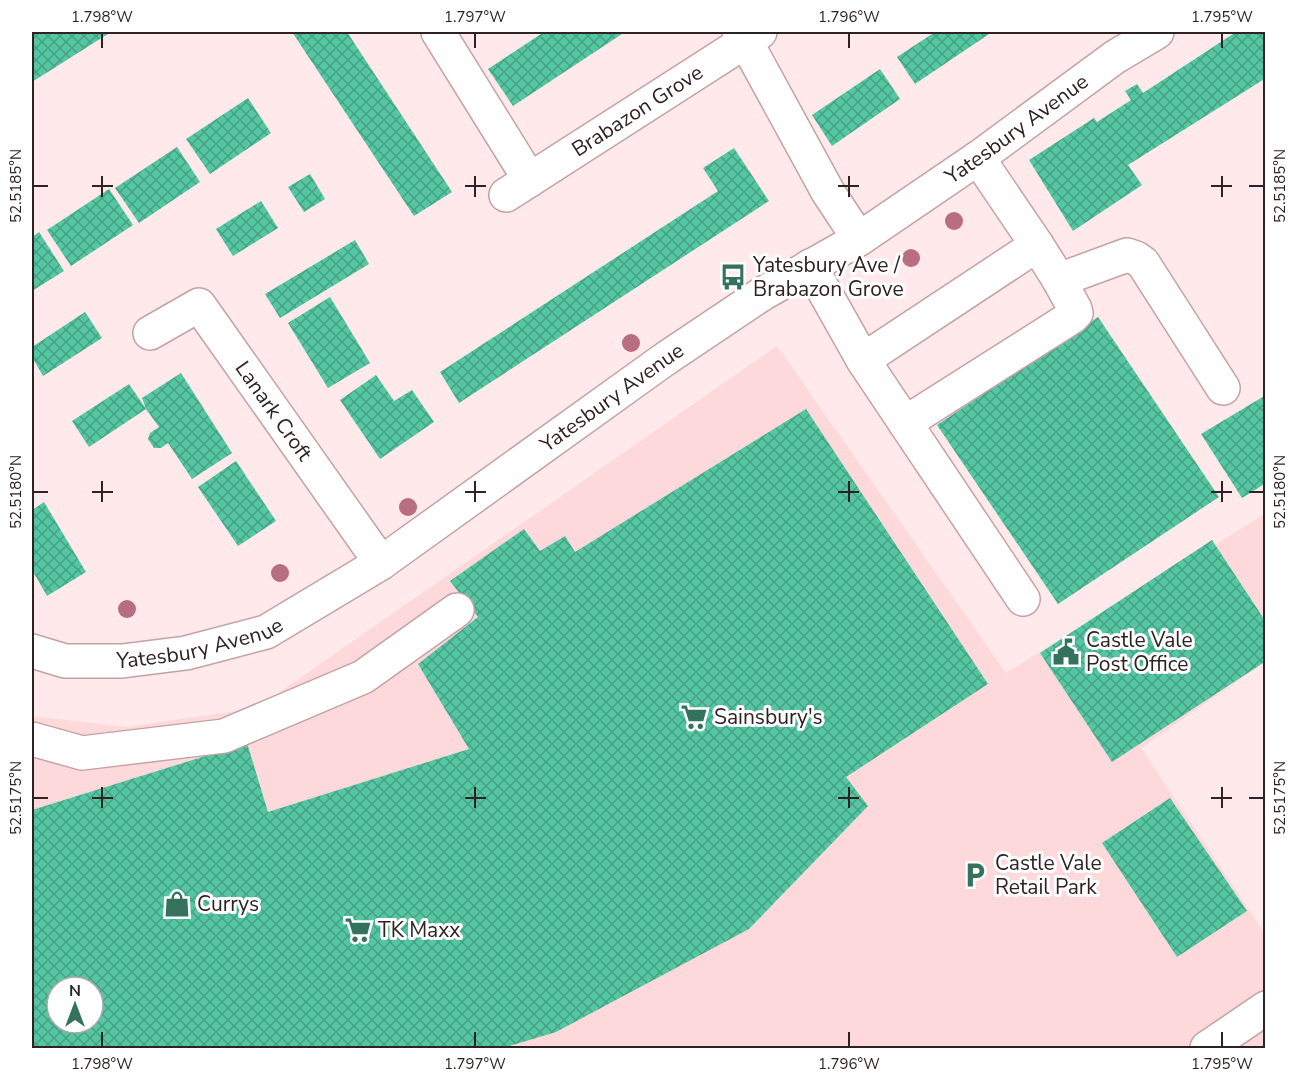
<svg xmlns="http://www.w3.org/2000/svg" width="1297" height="1080" viewBox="0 0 1297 1080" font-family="'Nunito Sans',sans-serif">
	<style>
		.built { fill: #fdd9db; fill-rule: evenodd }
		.building { fill: url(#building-cross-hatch); fill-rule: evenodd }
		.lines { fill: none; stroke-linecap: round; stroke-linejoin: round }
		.minor-casing { stroke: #c4a2a4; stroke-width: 36 }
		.minor { stroke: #fff; stroke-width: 33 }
		.tree { fill: #b96d80 }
		.ticks { fill: none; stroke: #2e2222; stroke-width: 2 }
		.labels { text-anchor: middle; stroke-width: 6; stroke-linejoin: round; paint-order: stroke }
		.street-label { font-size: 21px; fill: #2e2222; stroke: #fff }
		.poi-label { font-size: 21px; fill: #2e2222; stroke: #fff; text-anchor: start }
		.neatline { fill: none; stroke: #2e2222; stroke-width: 2 }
		.ticks-label { font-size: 15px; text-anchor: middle; fill: #2e2222 }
	</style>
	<defs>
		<pattern id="building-cross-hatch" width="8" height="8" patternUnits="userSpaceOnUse" patternTransform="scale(1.5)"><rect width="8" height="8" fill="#54c7a2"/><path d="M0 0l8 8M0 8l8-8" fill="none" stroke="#46a184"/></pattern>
	</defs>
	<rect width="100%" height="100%" fill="#ffe9ea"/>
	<!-- built -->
	<path class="built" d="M777,346L1006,673L1265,514V662L1141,748L1265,934V1048H32V716L126,727L257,708ZM57,987H93V1023H57Z"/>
	<!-- building -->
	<g class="building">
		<polygon points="32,32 111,32 32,82"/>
		<polygon points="292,32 347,32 452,192 414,216"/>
		<polygon points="544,32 625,32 513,106 488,69"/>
		<polygon points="935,32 992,32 915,84 897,57"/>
		<polygon points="1236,32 1266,32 1266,78 1128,165 1142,185 1073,231 1029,160 1094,118 1097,122 1131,100 1125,91 1137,84 1143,93"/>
		<polygon points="880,69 900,99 832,146 812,115"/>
		<polygon points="248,98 271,133 210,174 186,139"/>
		<polygon points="177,147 200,182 139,223 115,188"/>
		<polygon points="734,148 769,201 459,403 440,372 718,191 703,168"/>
		<polygon points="310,174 325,199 304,212 288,187"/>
		<polygon points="109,189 133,225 71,266 47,230"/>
		<polygon points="261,201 278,228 233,256 216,229"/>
		<polygon points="39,232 64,271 32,291 32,237"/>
		<polygon points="355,240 369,264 280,318 265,294"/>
		<polygon points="330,297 370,363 328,388 288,323"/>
		<polygon points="85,312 102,338 43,376 32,357 32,347"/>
		<polygon points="1098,317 1219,497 1058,604 937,425"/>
		<polygon points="181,373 232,453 192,479 168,443 161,448 154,448 148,439 150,433 159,427 146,409 142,398"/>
		<polygon points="376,375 394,401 412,390 434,422 380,459 340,400"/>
		<polygon points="129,384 146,409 89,447 72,421"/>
		<polygon points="1266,395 1266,483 1242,498 1201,434"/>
		<path d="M806,409L988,684L846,777L868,806L749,929L556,1032L503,1048H32V810L247,743L268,812L469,749L418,664L478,617L450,581L524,529L540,551L565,536L575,552ZM57,987H93V1023H57Z"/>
		<polygon points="236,461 276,521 238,546 198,487"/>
		<polygon points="44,502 86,572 47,596 32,570 32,510"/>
		<polygon points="1212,540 1266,622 1266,661 1112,762 1040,653"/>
		<polygon points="1170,798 1247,911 1177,957 1102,843"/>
	</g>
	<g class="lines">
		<!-- minor casing -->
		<g class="minor-casing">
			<g id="minor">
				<polyline points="438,32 530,180"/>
				<polyline points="739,32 746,42 828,192 859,239"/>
				<path id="s1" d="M506,195L760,32"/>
				<polyline points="810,266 863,360 1037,245 978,158"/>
				<polyline points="1059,280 1127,255 1136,258 1143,263 1223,388"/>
				<path id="s2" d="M150,333L199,305L381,563"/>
				<polyline points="863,360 1023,599"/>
				<polyline points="905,423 1072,317 1076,313 1075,309 1059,280 1037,245"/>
				<path id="s3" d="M32,651L65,661H122L186,653L266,632L381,563L665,359L762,294L859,239L978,158L1115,57L1157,32"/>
				<polyline points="32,739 82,753 224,736 363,677 457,610"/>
				<polyline points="1207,1048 1266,1008"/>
			</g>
		</g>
		<!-- minor -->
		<use href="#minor" class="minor"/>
	</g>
	<!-- trees -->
	<g class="tree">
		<circle cx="954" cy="221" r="9"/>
		<circle cx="911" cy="258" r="9"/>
		<circle cx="631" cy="343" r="9"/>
		<circle cx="408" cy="507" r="9"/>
		<circle cx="280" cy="573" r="9"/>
		<circle cx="127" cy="609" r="9"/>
	</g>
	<!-- ticks -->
	<path class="ticks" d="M102,33V48M475,33V48M849,33V48M1222,33V48M102,176V197M475,176V197M849,176V197M1222,176V197M33,186H48M92,186H113M465,186H486M838,186H859M1211,186H1232M1249,186H1264M102,481V502M475,481V502M849,481V502M1222,481V502M33,492H48M92,492H113M465,492H486M838,492H859M1211,492H1232M1249,492H1264M102,787V808M475,787V808M849,787V808M1222,787V808M33,798H48M92,798H113M465,798H486M838,798H859M1211,798H1232M1249,798H1264M102,1032V1047M475,1032V1047M849,1032V1047M1222,1032V1047"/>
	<!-- icons -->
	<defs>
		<g id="bus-bare" transform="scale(2.07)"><path d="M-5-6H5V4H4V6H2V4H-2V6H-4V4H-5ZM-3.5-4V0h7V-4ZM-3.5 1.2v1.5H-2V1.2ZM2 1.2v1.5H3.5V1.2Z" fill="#35725e" stroke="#fff" stroke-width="2.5" paint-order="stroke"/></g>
		<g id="civic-bare" transform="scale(2.07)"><path d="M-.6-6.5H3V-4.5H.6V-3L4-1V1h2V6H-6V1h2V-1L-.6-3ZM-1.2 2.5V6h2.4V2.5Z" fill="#35725e" stroke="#fff" stroke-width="2.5" paint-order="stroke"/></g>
		<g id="supermarket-bare" transform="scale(2.07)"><path d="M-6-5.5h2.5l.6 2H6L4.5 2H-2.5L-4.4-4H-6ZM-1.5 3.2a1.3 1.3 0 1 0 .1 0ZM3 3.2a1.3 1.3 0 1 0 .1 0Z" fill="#35725e" stroke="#fff" stroke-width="2.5" paint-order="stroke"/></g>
		<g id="parking-bare" transform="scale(2.07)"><path d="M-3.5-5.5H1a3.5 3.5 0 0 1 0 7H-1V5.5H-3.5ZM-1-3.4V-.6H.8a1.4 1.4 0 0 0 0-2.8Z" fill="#35725e" stroke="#fff" stroke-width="2.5" paint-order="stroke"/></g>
		<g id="shop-bare" transform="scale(2.07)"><path d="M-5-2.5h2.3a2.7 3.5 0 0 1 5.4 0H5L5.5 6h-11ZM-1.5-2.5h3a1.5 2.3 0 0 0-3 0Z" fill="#35725e" stroke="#fff" stroke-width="2.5" paint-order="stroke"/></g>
	</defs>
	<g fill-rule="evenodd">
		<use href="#bus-bare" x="733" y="277"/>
		<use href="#civic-bare" x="1066" y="652"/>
		<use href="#supermarket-bare" x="694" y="717"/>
		<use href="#parking-bare" x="975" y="875"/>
		<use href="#shop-bare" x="177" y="904"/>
		<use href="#supermarket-bare" x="358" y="930"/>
	</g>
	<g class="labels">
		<!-- street labels -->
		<g class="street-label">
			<text dy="7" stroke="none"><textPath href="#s1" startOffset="156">Brabazon Grove</textPath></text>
			<text dy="7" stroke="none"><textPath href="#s3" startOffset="1143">Yatesbury Avenue</textPath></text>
			<text dy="7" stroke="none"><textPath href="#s3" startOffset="657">Yatesbury Avenue</textPath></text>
			<text dy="7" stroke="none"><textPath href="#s2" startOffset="186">Lanark Croft</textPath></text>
			<text dy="7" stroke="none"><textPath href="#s3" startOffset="171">Yatesbury Avenue</textPath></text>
		</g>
		<!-- poi labels -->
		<g class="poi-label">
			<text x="753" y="272">Yatesbury Ave /<tspan x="753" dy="24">Brabazon Grove</tspan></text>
			<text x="1086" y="647">Castle Vale<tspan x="1086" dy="24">Post Office</tspan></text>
			<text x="714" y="724">Sainsbury's</text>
			<text x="995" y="870">Castle Vale<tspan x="995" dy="24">Retail Park</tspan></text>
			<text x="197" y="911">Currys</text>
			<text x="378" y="937">TK Maxx</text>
		</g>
	</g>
	<!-- border -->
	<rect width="1297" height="1080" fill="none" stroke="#ffffff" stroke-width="66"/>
	<!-- north arrow -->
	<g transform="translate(75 1005)"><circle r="28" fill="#ffffff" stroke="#aba7a7" stroke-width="1.5"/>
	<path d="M0-4.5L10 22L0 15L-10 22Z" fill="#35725e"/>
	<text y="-9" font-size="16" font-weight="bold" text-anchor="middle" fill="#2e2222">N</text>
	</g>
	<rect x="33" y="33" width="1231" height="1014" class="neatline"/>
	<g class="ticks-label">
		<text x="102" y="22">1.798°W</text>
		<text x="475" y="22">1.797°W</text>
		<text x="849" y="22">1.796°W</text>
		<text x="1222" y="22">1.795°W</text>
		<text transform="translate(16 186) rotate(-90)" y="5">52.5185°N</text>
		<text transform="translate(1280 186) rotate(-90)" y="5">52.5185°N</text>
		<text transform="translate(16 492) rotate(-90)" y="5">52.5180°N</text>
		<text transform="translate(1280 492) rotate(-90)" y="5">52.5180°N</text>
		<text transform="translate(16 798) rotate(-90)" y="5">52.5175°N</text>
		<text transform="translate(1280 798) rotate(-90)" y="5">52.5175°N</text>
		<text x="102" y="1069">1.798°W</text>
		<text x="475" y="1069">1.797°W</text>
		<text x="849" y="1069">1.796°W</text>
		<text x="1222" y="1069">1.795°W</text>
	</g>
</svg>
